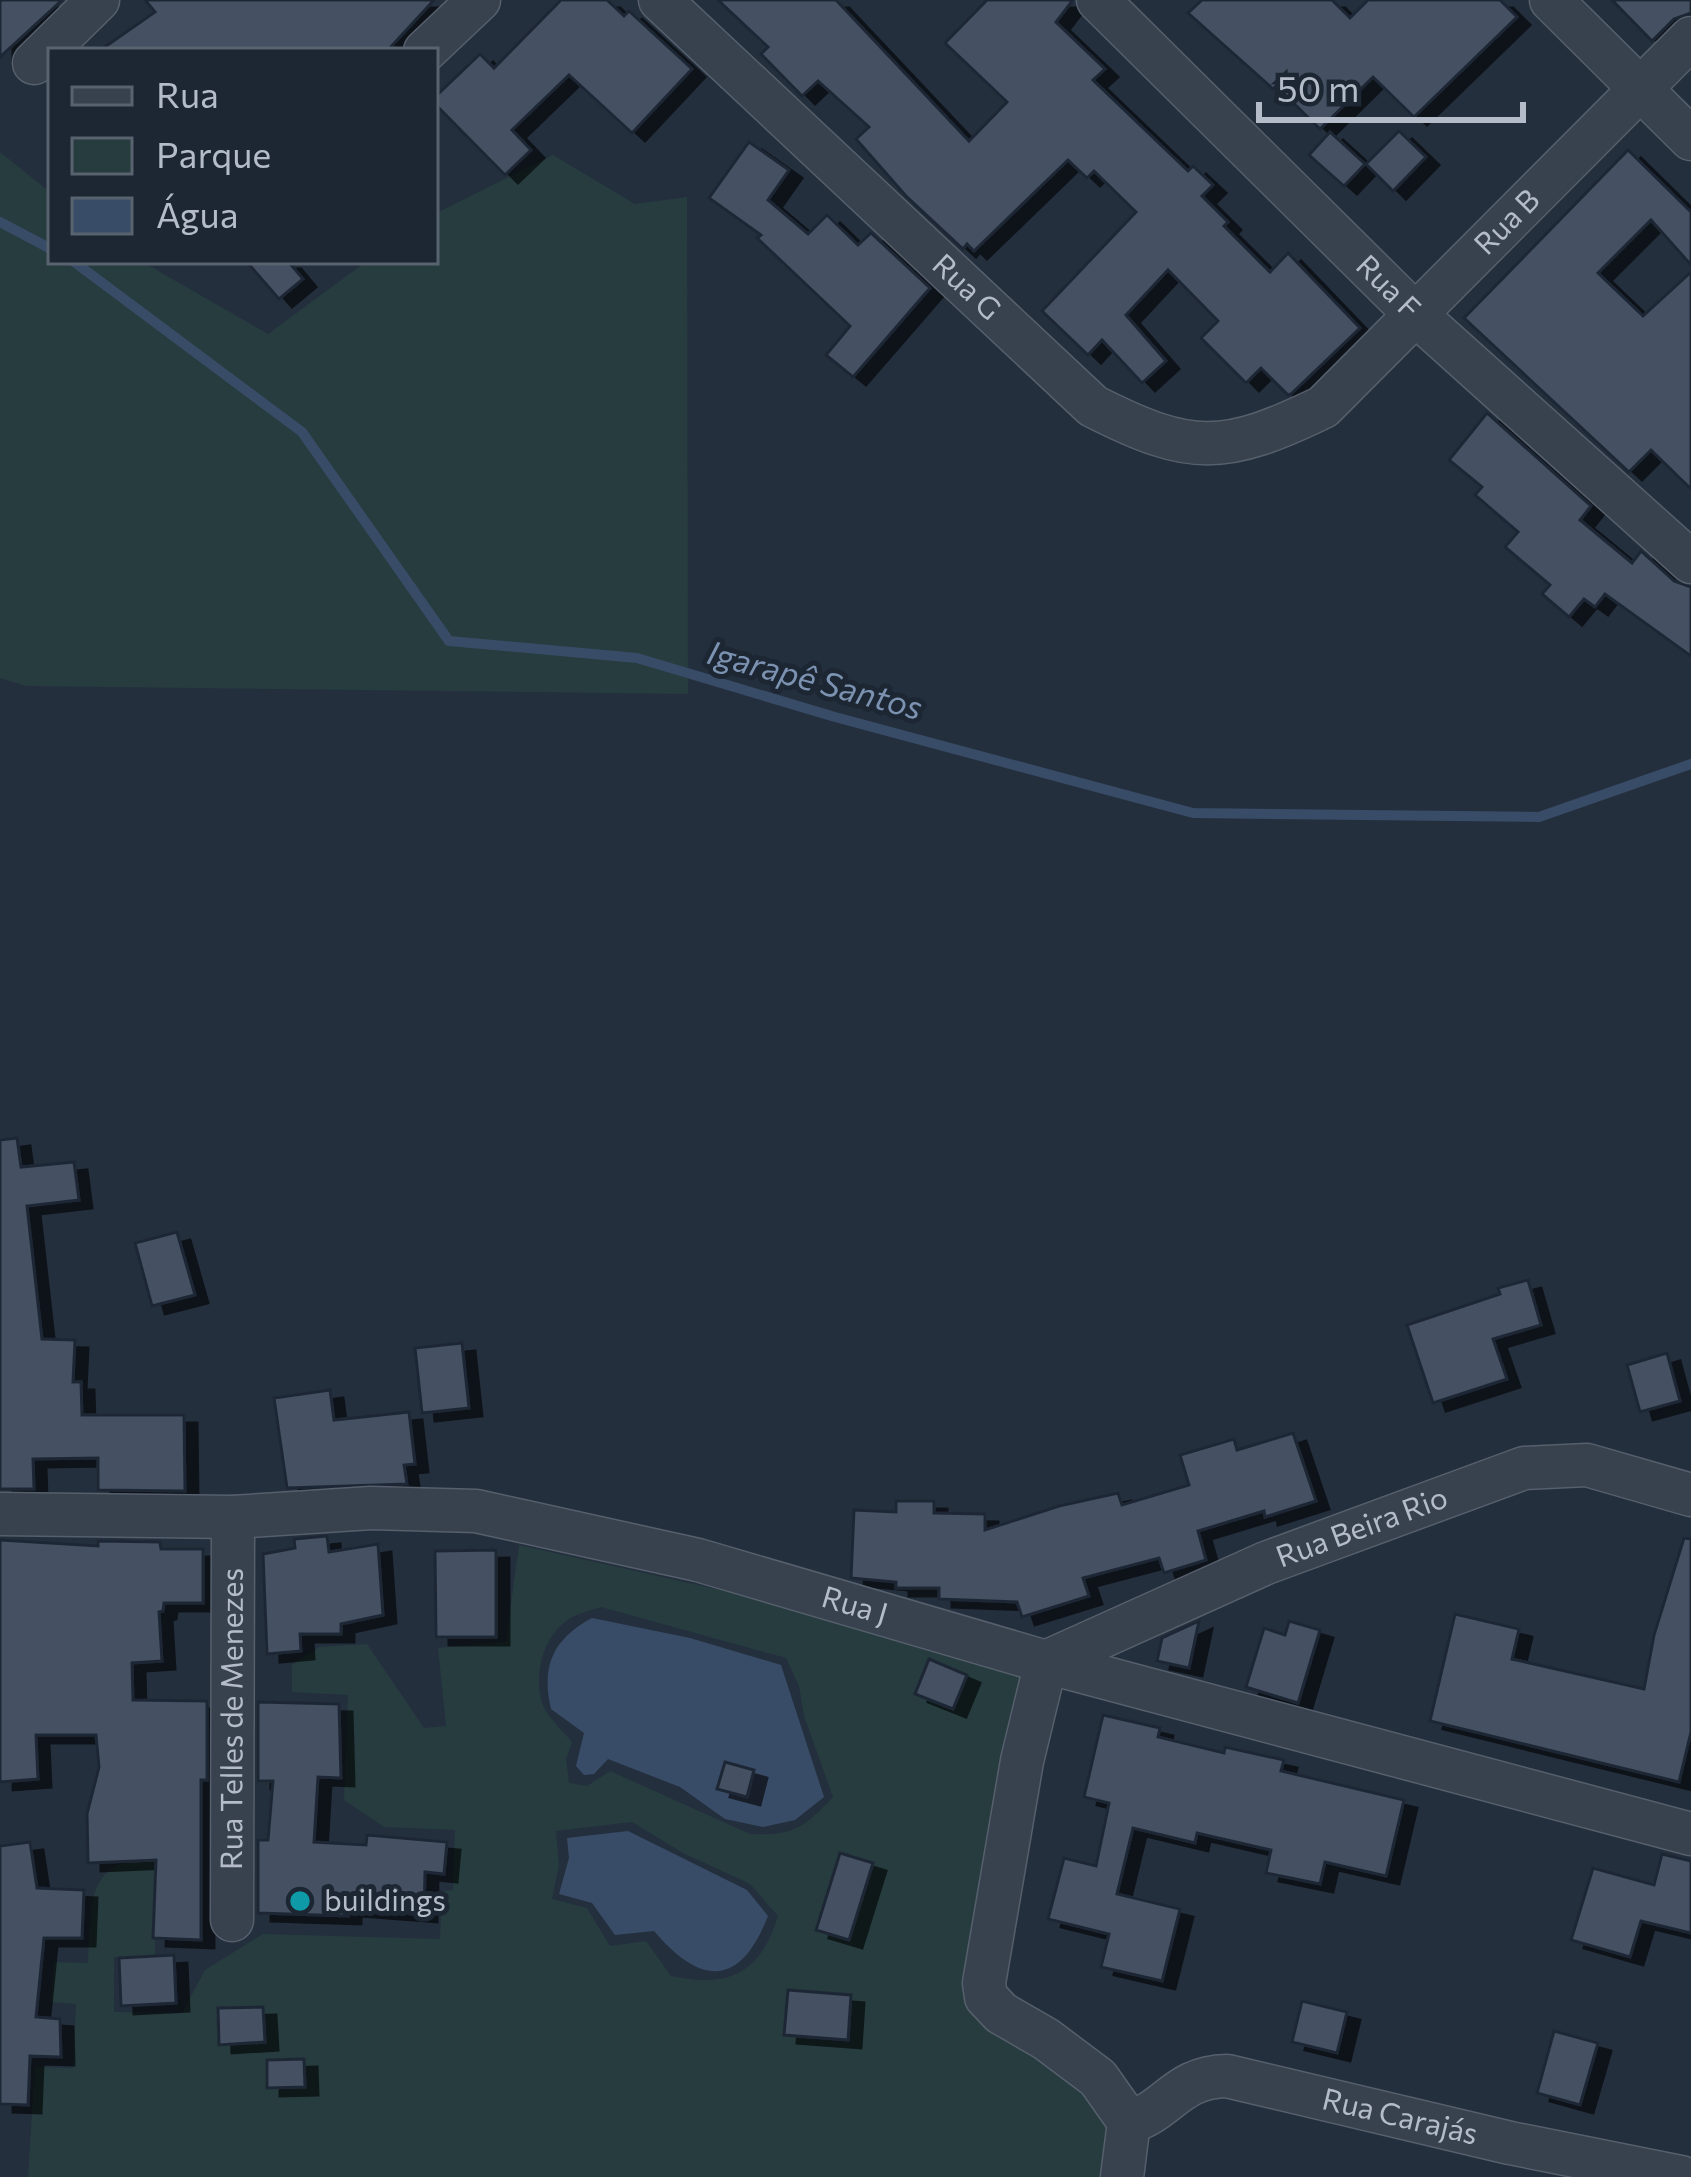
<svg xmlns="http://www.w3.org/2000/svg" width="1691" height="2177" viewBox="0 0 1691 2177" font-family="Commissioner,sans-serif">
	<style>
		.green { fill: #263c3f; fill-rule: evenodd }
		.water { fill: #394c67 }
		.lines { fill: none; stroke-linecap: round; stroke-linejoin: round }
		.stream { stroke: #394c67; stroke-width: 10 }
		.building { fill: #455162; stroke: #1f2835; stroke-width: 3; filter: url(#shadow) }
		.minor-casing { stroke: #565f6c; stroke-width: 45 }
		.minor { stroke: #38414e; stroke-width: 42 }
		.culture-dot { fill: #0f9aa8; stroke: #1d2633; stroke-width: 4.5 }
		.labels { text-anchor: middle; stroke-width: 10; stroke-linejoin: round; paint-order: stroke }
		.street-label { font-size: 30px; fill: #b4bcc9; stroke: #1d2633 }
		.poi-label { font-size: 30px; fill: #b4bcc9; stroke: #1d2633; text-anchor: start }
		.water-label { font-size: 33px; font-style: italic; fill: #7c92b1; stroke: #1d2633 }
	</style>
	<defs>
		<filter id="shadow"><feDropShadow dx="13" dy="8" stdDeviation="0" flood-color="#0009"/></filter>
	</defs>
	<rect width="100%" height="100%" fill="#242f3e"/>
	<!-- green -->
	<g class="green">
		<polygon points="0,152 51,193 51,261 141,261 268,334 367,261 435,261 435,214 553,155 635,204 687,197 688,694 26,686 0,678"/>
		<path d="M519,1545L1066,1667L976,1987L1092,2084L1121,2125L1112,2177H28L35,2067L73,2068L76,2004L51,2002L54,1962L88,1963C92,1907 83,1857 156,1859L155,1958L114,1957V2012L182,2013L205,1970L263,1934L440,1939L442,1891L453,1890L455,1830L384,1827L344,1800L348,1695L292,1692V1665L319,1647L367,1644L424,1728L446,1726L438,1648L506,1641ZM601,1607L786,1658L799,1686L804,1716L833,1797C804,1828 793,1836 750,1834L610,1771L587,1786L569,1783L566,1759L572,1742C562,1730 547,1717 542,1703C534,1676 542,1640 565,1622C574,1614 589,1611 601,1607ZM632,1822L683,1853L750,1884L778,1916C760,1974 729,1988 671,1976L646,1941L610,1946L587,1908L552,1899L559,1865L556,1831Z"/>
	</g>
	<!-- water -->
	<g class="water">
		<path d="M592,1618L690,1638L781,1665L824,1797L795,1820L763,1827L725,1819L680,1787L608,1759L594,1774L584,1775L576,1766L584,1733L551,1709C541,1666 553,1639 592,1618Z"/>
		<path d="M628,1831L747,1890L768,1916C740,1988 701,1986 654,1931L615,1935L592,1903L559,1894L569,1858L567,1838Z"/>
	</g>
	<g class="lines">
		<!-- stream -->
		<g class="stream">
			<polyline points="0,222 51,249"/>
			<polyline points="73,261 302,432 449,641 637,658 835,717 1193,813 1539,817 1691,764"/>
		</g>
	</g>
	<!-- building -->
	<g class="building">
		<polygon points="0,0 62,0 0,57"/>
		<polygon points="145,0 434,0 387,51 99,51 155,12"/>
		<polygon points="561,0 607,0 624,16 629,11 692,69 632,133 569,75 512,130 531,150 505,175 435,104 435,97 480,54 494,68"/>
		<polygon points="718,0 836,0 969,141 1007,102 945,43 987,0 1073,0 1056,22 1105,69 1093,80 1188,171 1193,166 1213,185 1202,196 1228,222 1224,226 1270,272 1288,253 1360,328 1291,394 1288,395 1261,368 1246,383 1201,338 1218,321 1168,270 1126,315 1166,361 1142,383 1102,340 1088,355 1042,311 1136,212 1094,171 1087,178 1068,160 974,251 967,244 963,249 906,196 856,139 869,127 818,81 802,96 761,54 768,47"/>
		<polygon points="1202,0 1332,0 1350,18 1368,0 1500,0 1517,17 1414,117 1373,77 1320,129 1276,86 1273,89 1188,13"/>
		<polygon points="1612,0 1691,0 1691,13 1674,19 1652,41"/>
		<polygon points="1399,131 1426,157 1393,191 1366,164"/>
		<polygon points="1330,132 1365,164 1344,186 1309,155"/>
		<polygon points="749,142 789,170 768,200 808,234 827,215 858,245 871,233 930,288 853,377 826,355 850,326 757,238 761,235 709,198"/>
		<polygon points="1628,150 1691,212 1691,265 1651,220 1598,273 1643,316 1691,272 1691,489 1651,450 1629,472 1464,318"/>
		<polygon points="246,261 288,261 303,279 279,299"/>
		<polygon points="1487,413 1591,506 1580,520 1632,563 1641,551 1674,581 1691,587 1691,656 1605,594 1595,607 1584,599 1569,617 1542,594 1550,585 1505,547 1518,532 1475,495 1482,487 1449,460"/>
		<polygon points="17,1138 21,1167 74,1162 79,1200 27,1206 42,1339 75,1340 73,1382 81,1382 82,1415 184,1415 185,1491 98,1490 98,1458 33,1459 34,1489 0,1489 0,1140"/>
		<polygon points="177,1232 195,1295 152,1306 135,1243"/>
		<polygon points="1528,1280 1541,1325 1493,1339 1507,1379 1433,1403 1407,1325 1500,1294 1498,1288"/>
		<polygon points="462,1343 469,1408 422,1413 415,1348"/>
		<polygon points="1667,1353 1680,1401 1640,1412 1627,1365"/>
		<polygon points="330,1390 334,1420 409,1412 415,1464 404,1465 407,1484 287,1488 274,1398"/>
		<polygon points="1293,1433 1316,1501 1265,1517 1264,1511 1198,1531 1206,1560 1164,1573 1159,1558 1083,1578 1089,1596 1022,1617 1017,1602 939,1599 939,1588 896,1588 896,1582 851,1578 854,1510 896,1512 896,1501 934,1501 934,1513 985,1514 985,1530 1059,1506 1118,1493 1122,1505 1189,1485 1180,1455 1234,1439 1237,1450"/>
		<polygon points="327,1536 329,1552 378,1544 383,1615 341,1624 341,1634 300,1634 301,1651 267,1654 263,1554 295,1548 294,1539"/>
		<polygon points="1684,1538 1691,1539 1691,1732 1679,1782 1430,1721 1455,1614 1519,1629 1512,1659 1644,1689 1654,1635"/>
		<polygon points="0,1540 98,1546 98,1541 160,1542 161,1549 203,1549 203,1603 164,1603 163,1611 159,1612 162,1661 132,1663 133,1700 207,1701 207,1780 201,1780 201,1940 153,1938 156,1860 88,1863 87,1814 99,1767 96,1735 36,1735 38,1779 0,1782"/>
		<polygon points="496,1550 496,1637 436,1637 435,1551"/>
		<polygon points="1199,1621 1189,1668 1157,1661 1162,1638"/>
		<polygon points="1289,1621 1320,1630 1298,1703 1246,1687 1264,1628 1285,1635"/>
		<polygon points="929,1659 967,1675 953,1709 915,1694"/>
		<polygon points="258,1702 339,1704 341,1778 318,1777 314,1842 366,1845 367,1835 447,1842 444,1874 425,1872 424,1914 348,1908 348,1916 258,1913 258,1840 268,1840 273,1781 258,1781"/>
		<polygon points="1103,1715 1160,1728 1158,1737 1224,1753 1225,1747 1284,1760 1281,1771 1404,1800 1386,1876 1325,1862 1320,1884 1266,1873 1271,1850 1197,1833 1195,1843 1133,1828 1117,1894 1180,1909 1162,1981 1101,1967 1109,1934 1048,1919 1064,1858 1096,1866 1109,1803 1084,1797"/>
		<polygon points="725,1762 754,1770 747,1797 717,1789"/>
		<polygon points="30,1842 37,1888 84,1890 82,1938 44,1938 36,2017 60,2019 61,2057 30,2056 28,2105 0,2104 0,1846"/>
		<polygon points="840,1853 873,1863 849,1940 816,1930"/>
		<polygon points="1662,1854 1691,1861 1691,1933 1641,1921 1630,1957 1571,1940 1593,1868 1654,1885"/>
		<polygon points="174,1955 176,2003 121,2006 119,1958"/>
		<polygon points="788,1990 851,1995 848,2040 784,2035"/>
		<polygon points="1302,2001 1347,2012 1337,2053 1292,2042"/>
		<polygon points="263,2007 265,2042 219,2045 218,2008"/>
		<polygon points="1554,2031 1598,2043 1580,2105 1537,2093"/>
		<polygon points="304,2059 305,2087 267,2088 267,2060"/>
	</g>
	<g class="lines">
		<!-- minor casing -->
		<g class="minor-casing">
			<g id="minor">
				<path id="s1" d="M660,0L1093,406C1191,456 1224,455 1323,407L1691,38"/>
				<path id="s2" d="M1098,0L1414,313L1691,562"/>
				<polyline points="1551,0 1691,139"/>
				<polyline points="425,51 479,0"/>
				<polyline points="34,63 98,0"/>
				<path id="s3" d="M0,1514L233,1517L371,1508L476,1511L698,1560L1046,1662L1691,1834"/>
				<path id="s4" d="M232,1920L233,1517"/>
				<path id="s5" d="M1129,2122C1169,2111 1176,2077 1227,2076L1510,2143L1681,2177"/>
				<path id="s6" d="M1122,2177L1129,2122L1098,2078L1046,2039L1001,2013L986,1997L984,1983L1022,1761L1046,1662L1266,1563L1524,1468L1587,1465L1691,1495"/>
			</g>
		</g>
		<!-- minor -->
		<use href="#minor" class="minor"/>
	</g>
	<!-- markers -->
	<circle class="culture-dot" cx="300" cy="1901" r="12"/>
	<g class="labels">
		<!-- street labels -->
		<g class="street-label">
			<text dy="10" stroke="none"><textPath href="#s1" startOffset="1098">Rua B</textPath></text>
			<text dy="10" stroke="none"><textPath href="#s1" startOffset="420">Rua G</textPath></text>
			<text dy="10" stroke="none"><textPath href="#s2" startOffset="408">Rua F</textPath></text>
			<text dy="10" stroke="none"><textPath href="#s6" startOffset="933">Rua Beira Rio</textPath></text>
			<text dy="10" stroke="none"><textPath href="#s3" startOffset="867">Rua J</textPath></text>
			<text dy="10" stroke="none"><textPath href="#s4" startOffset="201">Rua Telles de Menezes</textPath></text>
			<text dy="10" stroke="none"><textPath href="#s5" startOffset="288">Rua Carajás</textPath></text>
		</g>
		<!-- poi labels -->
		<g class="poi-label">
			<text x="324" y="1911">buildings</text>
		</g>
		<!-- water labels -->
		<g class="water-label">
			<text transform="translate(815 680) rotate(15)" y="12">Igarapê Santos</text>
		</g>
	</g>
	<!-- legend -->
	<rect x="48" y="48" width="390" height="216" fill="#1d2633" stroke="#59626f" stroke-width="3"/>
	<rect x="72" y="87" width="60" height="18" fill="#38414e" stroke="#59626f" stroke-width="3"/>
	<text x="156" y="108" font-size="36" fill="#b4bcc9">Rua</text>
	<rect x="72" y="138" width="60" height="36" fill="#263c3f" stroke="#59626f" stroke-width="3"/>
	<text x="156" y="168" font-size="36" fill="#b4bcc9">Parque</text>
	<rect x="72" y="198" width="60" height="36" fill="#394c67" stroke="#59626f" stroke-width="3"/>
	<text x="156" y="228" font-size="36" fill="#b4bcc9">Água</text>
	<!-- scale -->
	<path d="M1259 102v18h264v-18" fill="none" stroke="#b4bcc9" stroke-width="6"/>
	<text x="1277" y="102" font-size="36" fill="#b4bcc9" stroke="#1d2633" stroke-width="9" paint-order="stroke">50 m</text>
</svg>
